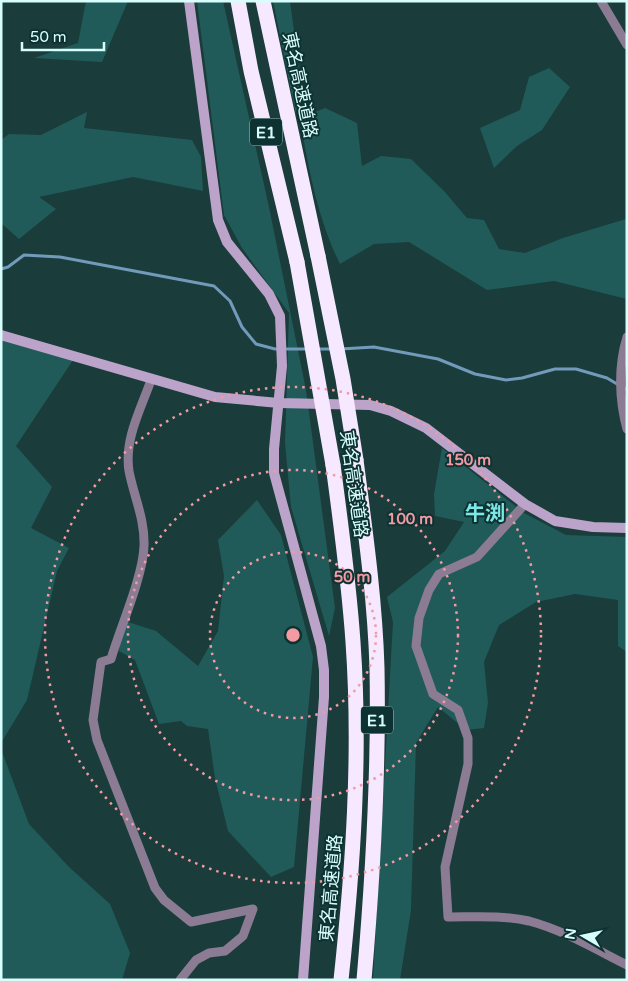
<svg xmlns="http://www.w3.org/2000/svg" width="628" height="981" viewBox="0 0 628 981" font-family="'Varela Round','Noto Sans JP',sans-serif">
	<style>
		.green { fill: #205b5a }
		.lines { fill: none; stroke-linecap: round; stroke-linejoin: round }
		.stream { stroke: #729aba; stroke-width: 3 }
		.street { stroke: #8b7c94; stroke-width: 9 }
		.secondary { stroke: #bca3c9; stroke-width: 10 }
		.highway { stroke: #f6e8ff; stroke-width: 15 }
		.highway-bridge { stroke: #f6e8ff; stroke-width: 15 }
		.ring { fill: none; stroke: #f49aa3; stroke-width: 2.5; stroke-dasharray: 2.5 5 }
		.labels { text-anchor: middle; stroke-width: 4; stroke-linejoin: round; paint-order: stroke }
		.shield { fill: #0e3231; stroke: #9bc1bf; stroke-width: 1 }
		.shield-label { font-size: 16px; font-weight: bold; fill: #d7fefc }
		.street-label { font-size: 18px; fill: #d7fefc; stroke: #0e3231 }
		.quarter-label { font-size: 20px; font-weight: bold; fill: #7ce7e5; stroke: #0e3231 }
		.centre { fill: #f49aa3; stroke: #0e3231; stroke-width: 2.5 }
		.ring-label { font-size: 15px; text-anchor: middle; font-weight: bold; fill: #f49aa3; stroke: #0e3231; stroke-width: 4; stroke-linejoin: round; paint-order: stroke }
	</style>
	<rect width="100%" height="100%" fill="#1a3c3b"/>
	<!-- green -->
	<g class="green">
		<polygon points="86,1 128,1 102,62 34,58 78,43"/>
		<polygon points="197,1 223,1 269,207 306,390 335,608 329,636 291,507 285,443 289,313 242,248 224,215"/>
		<polygon points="273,1 290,1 301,84 296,114"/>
		<polygon points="549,68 570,87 542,130 517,146 494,168 480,128 520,110 529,77"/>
		<path d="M325,108L357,123L362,166L381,156L411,159L444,191L467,218L484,220L499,249L525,253L563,238L626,219L627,299L554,281L487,290L409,242L374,244L340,264C318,220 308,167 300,118Z"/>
		<polygon points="87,112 84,128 192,140 201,157 203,191 133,177 39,197 56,209 19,239 1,223 1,140 9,134 41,135"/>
		<polygon points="1,339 73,360 16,446 52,487 31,528 69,548 57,571 27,700 1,743"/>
		<polygon points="442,448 524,513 566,535 627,537 627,652 618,646 618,600 575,594 536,602 499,625 484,662 488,703 484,728 466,730 438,707 416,743 411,910 400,980 373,980 393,622 387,597 445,551 464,522 435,516 434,494"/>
		<polygon points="257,500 281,535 313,657 294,867 271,877 228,831 215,778 208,729 187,726 181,721 159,724 135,660 119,651 120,640 128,622 156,631 198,666 218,631 224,576 218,540"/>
		<polygon points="1,749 29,824 69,867 110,904 130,953 122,980 1,980"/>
	</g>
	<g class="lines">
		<!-- stream -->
		<g class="stream">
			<polyline points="1,269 8,267 24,255 60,257 214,286 230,301 242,327 256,344 275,349 308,349"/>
			<polyline points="316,349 333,349"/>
			<polyline points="341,349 374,347 438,359 475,374 506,380 522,378 555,369 576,369 607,378 627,390"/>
		</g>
		<!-- street -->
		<g class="street">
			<polyline points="601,1 627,45"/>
			<path d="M627,337C618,366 619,400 627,429"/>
			<path d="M151,380C141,409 124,439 129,471C134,497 145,519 144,546C143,577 120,628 111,659L101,662L93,720L97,740L155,888L164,900L191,922L253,909L243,936L225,951L209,953L196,960L180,980"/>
			<path d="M525,504L477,557L439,574L429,590L419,618L416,646L433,694L458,710L468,738V764L445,867L448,917C474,917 503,915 529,921C563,930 595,949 627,965"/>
		</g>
		<!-- secondary -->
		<g class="secondary">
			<polyline points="189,1 218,220 227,242 269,294 280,316 282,366 274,449 274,473 321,646 324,670 324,697 303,980"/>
			<polyline points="1,335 215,397 279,403 370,405 391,411 426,428 525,504 555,521 593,527 627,528"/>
		</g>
		<!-- highway -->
		<g class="highway">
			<polyline points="238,1 251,71 297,262"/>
			<polyline points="263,1 318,256"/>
			<path d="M356,460C365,529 375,599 377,668C379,772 373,876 364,980"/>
			<path d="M333,465C341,524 349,583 353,642C361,755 353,868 341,980"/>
		</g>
		<!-- highway-bridge -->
		<g class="highway-bridge">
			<polyline points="318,256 343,379 356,460"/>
			<polyline points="297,262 333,465"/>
		</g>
	</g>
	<!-- distance rings -->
	<g class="ring">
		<circle cx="293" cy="635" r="83"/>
		<circle cx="293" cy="635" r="165"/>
		<circle cx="293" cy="635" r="248"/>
	</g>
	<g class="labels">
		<!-- shield labels -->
		<g class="shield">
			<rect x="250" y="118.5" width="32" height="27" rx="4"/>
			<rect x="361" y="706.5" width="32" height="27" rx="4"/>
		</g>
		<g class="shield-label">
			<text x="266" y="138">E1</text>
			<text x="377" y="726">E1</text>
		</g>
		<!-- street labels -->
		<g class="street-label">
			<text transform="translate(300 85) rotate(78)" y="6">東名高速道路</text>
			<text transform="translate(354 484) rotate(82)" y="6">東名高速道路</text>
			<text transform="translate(331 888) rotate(-85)" y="6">東名高速道路</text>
		</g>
		<!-- quarter labels -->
		<g class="quarter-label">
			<text x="485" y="520">牛渕</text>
		</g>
	</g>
	<circle cx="293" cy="635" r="8" class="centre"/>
	<g class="ring-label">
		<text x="468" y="465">150 m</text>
		<text x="410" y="524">100 m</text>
		<text x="352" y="582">50 m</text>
	</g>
	<!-- border -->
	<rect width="628" height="981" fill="none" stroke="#d7fefc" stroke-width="5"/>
	<!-- north arrow -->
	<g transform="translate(583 936) rotate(279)" stroke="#0e3231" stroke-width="4" paint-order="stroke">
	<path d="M0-4L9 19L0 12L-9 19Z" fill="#d7fefc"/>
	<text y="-8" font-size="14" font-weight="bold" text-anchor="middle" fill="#d7fefc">N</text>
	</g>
	<!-- scale -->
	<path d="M22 42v8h82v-8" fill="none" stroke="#d7fefc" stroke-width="2.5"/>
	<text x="30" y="42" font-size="15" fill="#d7fefc" stroke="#0e3231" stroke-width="4" paint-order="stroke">50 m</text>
</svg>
